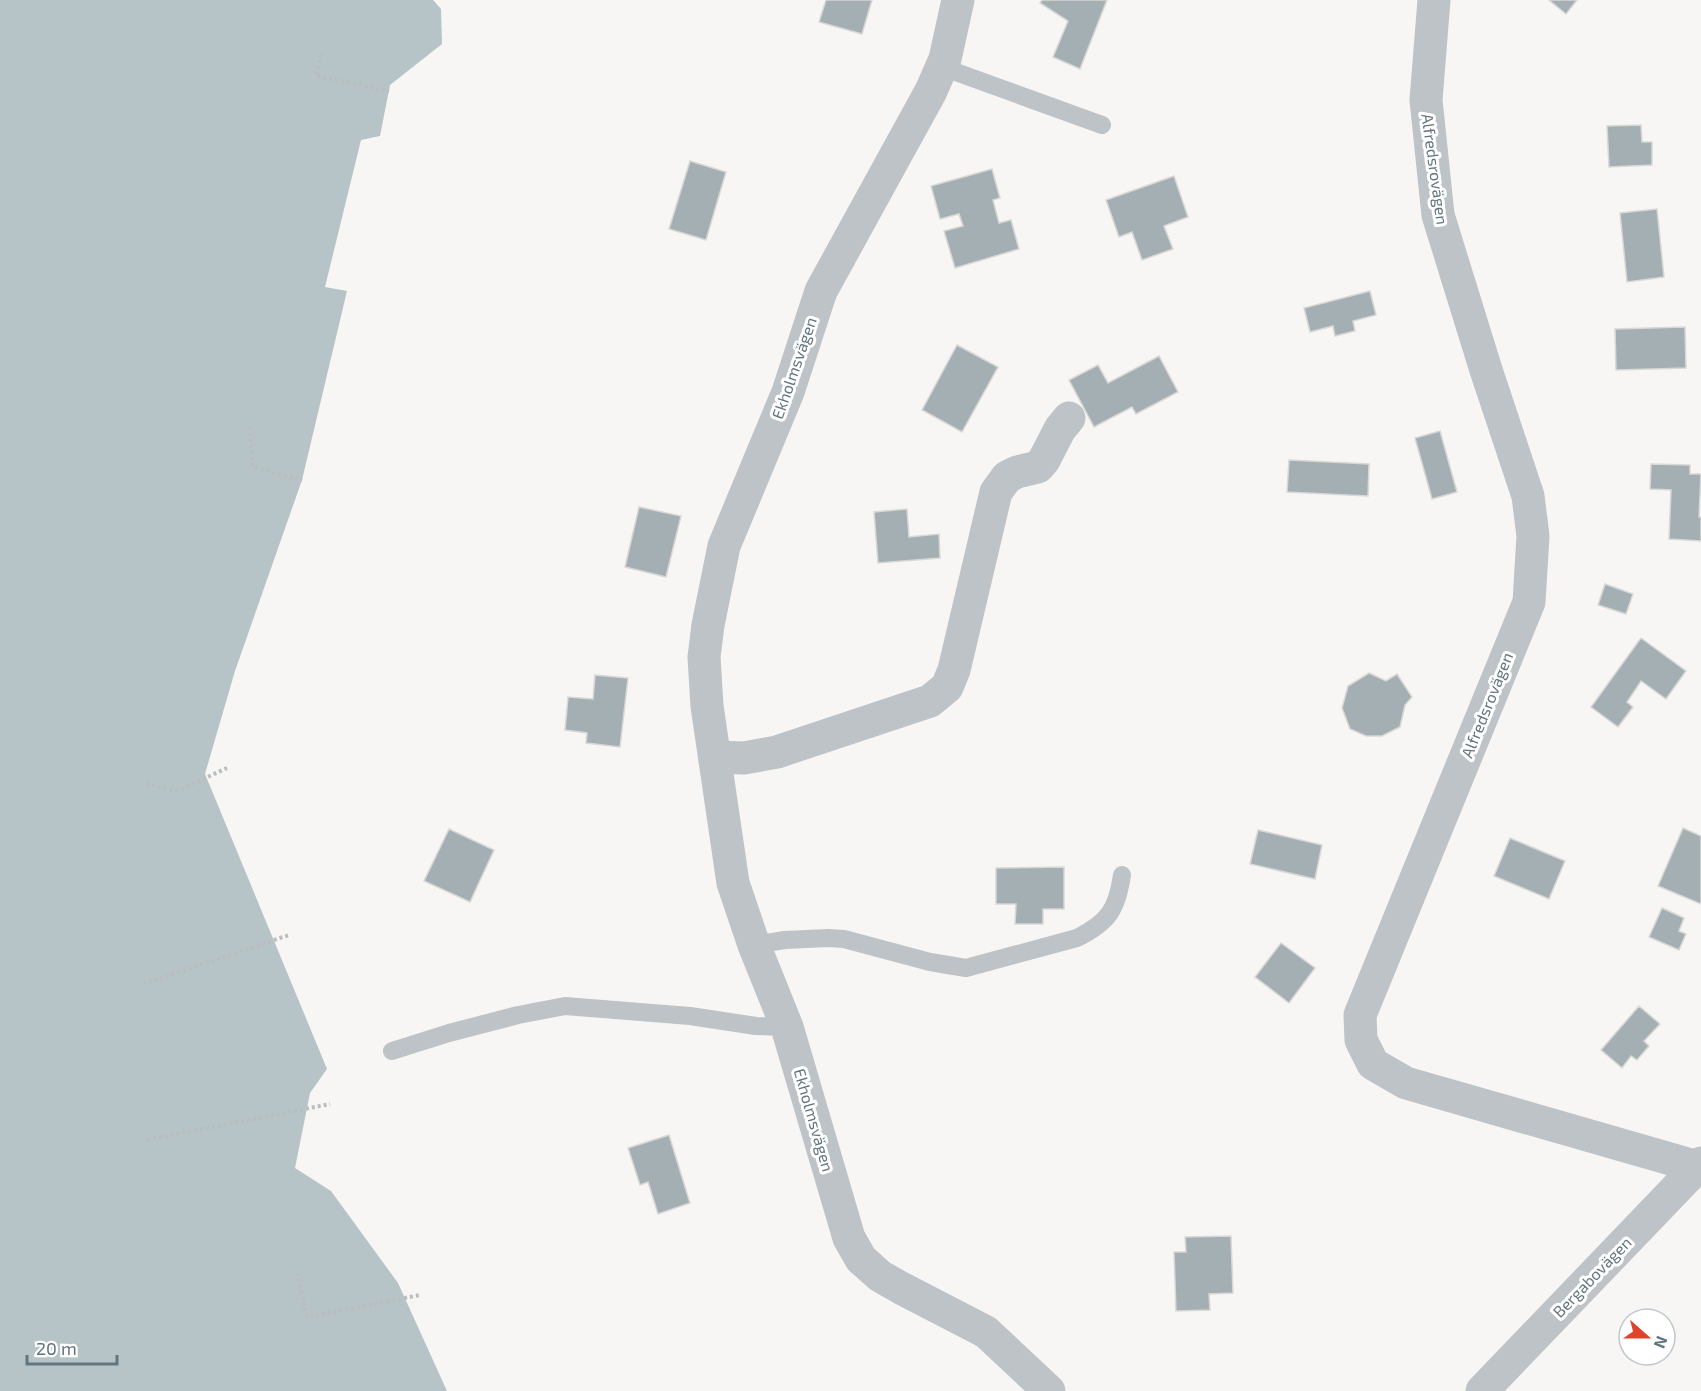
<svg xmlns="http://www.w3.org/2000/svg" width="1701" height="1391" viewBox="0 0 1701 1391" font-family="'Exo 2',sans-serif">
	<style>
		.water { fill: #b7c4c7 }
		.building { fill: #a4afb3; stroke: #d8d8d6; stroke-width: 1.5 }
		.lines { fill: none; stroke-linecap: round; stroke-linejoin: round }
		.path { stroke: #babdbf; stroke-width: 4; stroke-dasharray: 3 3; stroke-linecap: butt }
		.lane { stroke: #bdc3c6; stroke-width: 18 }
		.street { stroke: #bdc3c6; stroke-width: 33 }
		.labels { text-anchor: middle; stroke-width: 6; stroke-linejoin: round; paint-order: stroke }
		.street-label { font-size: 16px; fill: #62757e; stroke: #fff }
	</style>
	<rect width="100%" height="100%" fill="#f7f6f4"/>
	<!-- water -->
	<polygon class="water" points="0,0 433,0 441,9 442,44 390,85 380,136 361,140 325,287 347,291 302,480 235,671 205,774 327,1069 310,1093 295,1168 331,1191 398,1283 447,1391 0,1391"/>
	<!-- building -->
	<g class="building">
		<polygon points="826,0 872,0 862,34 819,22"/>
		<polygon points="1042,0 1107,0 1080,69 1053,57 1068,21 1040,3"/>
		<polygon points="1549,0 1577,0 1566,14"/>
		<polygon points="1641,125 1642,142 1652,142 1652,165 1609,167 1607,126"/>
		<polygon points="690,161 726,172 706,240 669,229"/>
		<polygon points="992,169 1000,198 993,200 999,223 1011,220 1019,249 955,268 944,231 963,226 959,214 940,219 931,186"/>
		<polygon points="1174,176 1188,217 1164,226 1173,249 1142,260 1132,232 1119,237 1106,200"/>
		<polygon points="1657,209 1664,277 1627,282 1620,213"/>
		<polygon points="1370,291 1376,315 1353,321 1355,331 1335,336 1333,326 1310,332 1304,308"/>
		<polygon points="1685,327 1686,368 1616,370 1615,329"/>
		<polygon points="957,345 998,367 962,432 922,410"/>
		<polygon points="1159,356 1178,392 1136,414 1132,407 1094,427 1069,380 1098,365 1108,383"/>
		<polygon points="1440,431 1457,492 1432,499 1415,438"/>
		<polygon points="1289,460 1369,464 1368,496 1287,492"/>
		<polygon points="1651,464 1690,465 1690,474 1701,474 1699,517 1701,517 1701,541 1669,539 1671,490 1650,489"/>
		<polygon points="639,507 681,516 666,577 625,567"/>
		<polygon points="907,509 909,537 939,534 940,558 878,563 874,512"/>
		<polygon points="1605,584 1633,594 1626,614 1598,605"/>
		<polygon points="1641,638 1686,671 1666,699 1641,681 1627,702 1633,707 1618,727 1591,707"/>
		<polygon points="1369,673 1386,681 1397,674 1412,697 1405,705 1400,727 1382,736 1366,736 1350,729 1342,708 1348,686"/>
		<polygon points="595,675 628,678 620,747 586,743 587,733 565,730 568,697 593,699"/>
		<polygon points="1683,828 1701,836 1701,904 1658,886"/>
		<polygon points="449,829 494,850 470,902 424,881"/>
		<polygon points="1258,830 1322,845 1315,879 1250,864"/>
		<polygon points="1510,838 1565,861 1549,899 1494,876"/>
		<polygon points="1064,867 1064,909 1043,909 1043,924 1015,924 1016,904 996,904 996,868"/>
		<polygon points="1662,908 1684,918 1679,931 1686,934 1679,950 1649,937"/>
		<polygon points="1281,943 1315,968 1289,1003 1255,977"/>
		<polygon points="1639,1006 1660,1024 1644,1041 1649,1046 1637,1060 1631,1056 1622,1068 1601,1050"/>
		<polygon points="669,1135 690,1203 658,1214 648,1182 640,1185 628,1148"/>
		<polygon points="1231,1236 1233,1293 1209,1294 1210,1310 1176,1311 1174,1252 1186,1252 1185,1237"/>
	</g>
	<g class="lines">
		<!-- path -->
		<g class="path">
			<polyline points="321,54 316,76 389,91"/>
			<polyline points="249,427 253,467 302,480"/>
			<polyline points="146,784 177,791 227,768"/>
			<polyline points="143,984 289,935"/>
			<polyline points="147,1140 330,1104"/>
			<polyline points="297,1273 307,1317 420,1295"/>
		</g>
		<!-- lane -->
		<g class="lane">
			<polyline points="942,67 1102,125"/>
			<path d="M754,945L785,940L828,938L844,939L930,962L966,968L1077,938C1109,922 1117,909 1122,875"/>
			<polyline points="392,1051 449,1033 518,1015 565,1006 690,1016 756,1026 787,1027"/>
		</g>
		<!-- street -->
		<g class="street">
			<polyline points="958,0 945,59 931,91 821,291 788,392 724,546 708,625 704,657 707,706 733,883 754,945 787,1027 849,1238 861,1259 880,1276 901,1288 986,1332 1049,1391"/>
			<polyline points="1434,0 1426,100 1438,215 1486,370 1528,496 1533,536 1529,602 1360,1015 1361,1040 1373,1064 1406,1083 1698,1167"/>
			<polyline points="715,757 744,758 777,752 930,701 947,687 954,670 996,492 1007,477 1017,472 1038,467 1044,460 1060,429 1069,418"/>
			<polyline points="1482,1391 1701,1163"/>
		</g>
	</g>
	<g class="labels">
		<!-- street labels -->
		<g class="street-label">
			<text transform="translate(1435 169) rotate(82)" y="6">Alfredsrovägen</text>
			<text transform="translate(794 368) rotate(-71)" y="6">Ekholmsvägen</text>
			<text transform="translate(1487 705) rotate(-68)" y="6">Alfredsrovägen</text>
			<text transform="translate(814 1120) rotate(74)" y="6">Ekholmsvägen</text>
			<text transform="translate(1592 1277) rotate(-46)" y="6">Bergabovägen</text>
		</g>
	</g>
	<!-- north arrow -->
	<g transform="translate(1647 1337) rotate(111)"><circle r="28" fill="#ffffff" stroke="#c0c8cb" stroke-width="1.5"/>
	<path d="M0-4.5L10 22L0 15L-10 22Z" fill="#df432c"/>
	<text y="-9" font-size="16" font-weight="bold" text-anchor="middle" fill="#62757e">N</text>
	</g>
	<!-- scale -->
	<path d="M27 1355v9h90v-9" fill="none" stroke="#62757e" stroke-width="3"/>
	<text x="36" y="1355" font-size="18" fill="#62757e" stroke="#ffffff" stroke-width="4.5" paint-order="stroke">20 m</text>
</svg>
